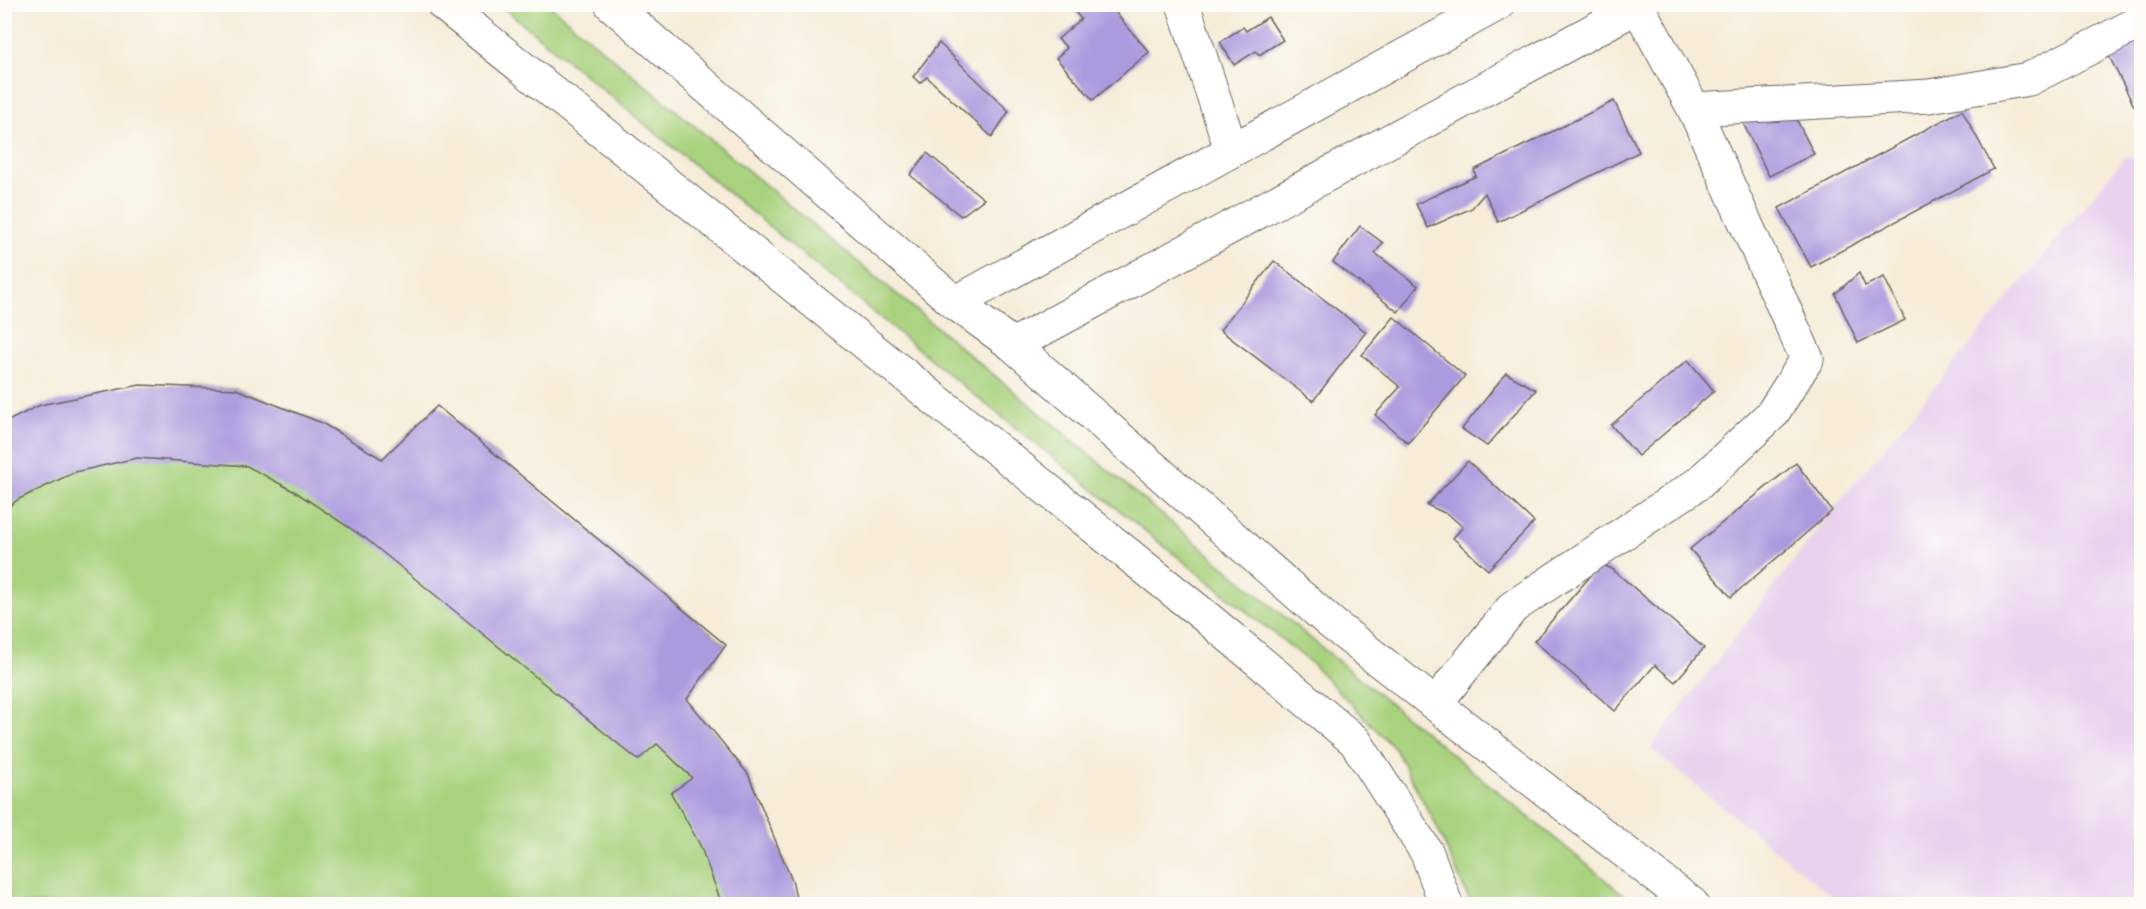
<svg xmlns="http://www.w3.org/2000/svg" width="2146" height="909" viewBox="0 0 2146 909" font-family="'EB Garamond',serif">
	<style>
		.built { fill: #e8d2ee }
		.green { fill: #a9d27e; stroke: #62774d; stroke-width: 1.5 }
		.building { fill: #ac9ade }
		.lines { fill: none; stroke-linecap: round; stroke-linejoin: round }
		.minor-casing { stroke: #68655e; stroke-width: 35 }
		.major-casing { stroke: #68655e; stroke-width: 35 }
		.minor { stroke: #fff; stroke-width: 33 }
		.major { stroke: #fff; stroke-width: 33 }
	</style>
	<rect width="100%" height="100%" fill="#fdfcf7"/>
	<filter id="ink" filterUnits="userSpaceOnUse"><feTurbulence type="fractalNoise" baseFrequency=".0167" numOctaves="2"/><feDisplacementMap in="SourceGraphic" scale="12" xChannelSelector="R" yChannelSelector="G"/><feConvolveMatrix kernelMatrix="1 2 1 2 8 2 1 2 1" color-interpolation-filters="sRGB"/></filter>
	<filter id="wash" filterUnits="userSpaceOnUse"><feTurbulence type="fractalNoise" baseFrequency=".008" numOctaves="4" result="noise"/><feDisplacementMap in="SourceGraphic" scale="24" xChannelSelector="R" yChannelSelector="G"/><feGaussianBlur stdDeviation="1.35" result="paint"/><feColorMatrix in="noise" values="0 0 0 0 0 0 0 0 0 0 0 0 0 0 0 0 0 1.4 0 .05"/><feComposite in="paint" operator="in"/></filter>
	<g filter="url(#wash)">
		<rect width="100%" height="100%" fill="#f6ecd8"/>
		<!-- built -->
		<polygon class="built" points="2127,155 2141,164 2141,904 1842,904 1650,748 1832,511"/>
		<!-- green -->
		<g class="green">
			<polygon points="500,5 549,5 1315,642 1635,904 1471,904 1436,825 1395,749 1310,662 968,390"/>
			<polygon points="140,385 236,389 322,423 382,459 437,406 726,645 687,699 748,774 793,883 797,904 5,904 5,423"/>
		</g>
		<g id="blocks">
			<!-- building -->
			<g class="building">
				<polygon points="1068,4 1108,4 1149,52 1093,100 1056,58 1067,48 1058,39 1081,19"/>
				<polygon points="1268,17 1283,40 1259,55 1256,51 1234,65 1220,42 1243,27 1246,31"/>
				<polygon points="2142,37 2142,107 2134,106 2108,54"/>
				<polygon points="939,43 1009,111 992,137 927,77 920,83 913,77"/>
				<polygon points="1614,101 1639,152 1498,222 1485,193 1472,208 1428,228 1416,204 1476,176 1474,170"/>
				<polygon points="1787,101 1814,154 1769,176 1743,123"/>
				<polygon points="1962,110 1994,169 1811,267 1779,208"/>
				<polygon points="927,153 984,199 961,216 910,175"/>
				<polygon points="1360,226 1383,243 1375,253 1418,286 1398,312 1333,262"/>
				<polygon points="1274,261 1366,332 1313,401 1220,330"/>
				<polygon points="1859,273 1865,286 1884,277 1905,320 1858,343 1835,294"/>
				<polygon points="1394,317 1465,376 1408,443 1375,415 1400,387 1362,355"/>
				<polygon points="1688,360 1714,391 1638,456 1611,425"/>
				<polygon points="1506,373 1536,390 1487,446 1462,429"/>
				<polygon points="140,385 236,389 322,423 382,459 437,406 726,645 687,699 748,774 793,883 797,904 722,904 700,845 671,793 692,778 657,744 638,760 365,538 297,493 247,466 137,458 75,472 19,499 4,510 4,423 40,405"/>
				<polygon points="1468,461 1534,522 1488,570 1453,538 1463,527 1449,515 1427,505"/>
				<polygon points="1796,463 1832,511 1731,597 1690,549"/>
				<polygon points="1601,564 1612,569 1704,648 1675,682 1655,665 1615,711 1534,641"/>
			</g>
		</g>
	</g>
	<g filter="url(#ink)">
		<use href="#blocks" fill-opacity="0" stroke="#68655e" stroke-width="1.5"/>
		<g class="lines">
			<!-- minor casing -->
			<g class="minor-casing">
				<g id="minor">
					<polyline points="1183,4 1231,149"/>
					<polyline points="1694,109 1929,96 2029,79 2142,21"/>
					<polyline points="955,303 1498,4"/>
					<polyline points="1013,345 1642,4"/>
					<polyline points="1435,704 1513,607 1699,483 1772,414 1807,359 1694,109 1638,7"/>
				</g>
			</g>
			<!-- major casing -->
			<g class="major-casing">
				<g id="major">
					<polyline points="443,4 1206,617 1355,741 1427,853 1446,904"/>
					<polyline points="611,4 955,303 1013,345 1331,623 1692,904"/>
				</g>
			</g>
			<!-- minor -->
			<use href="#minor" class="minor"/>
			<!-- major -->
			<use href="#major" class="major"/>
		</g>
	</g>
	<!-- margin -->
	<rect width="2146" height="909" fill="none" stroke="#fdfcf7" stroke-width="24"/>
</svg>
